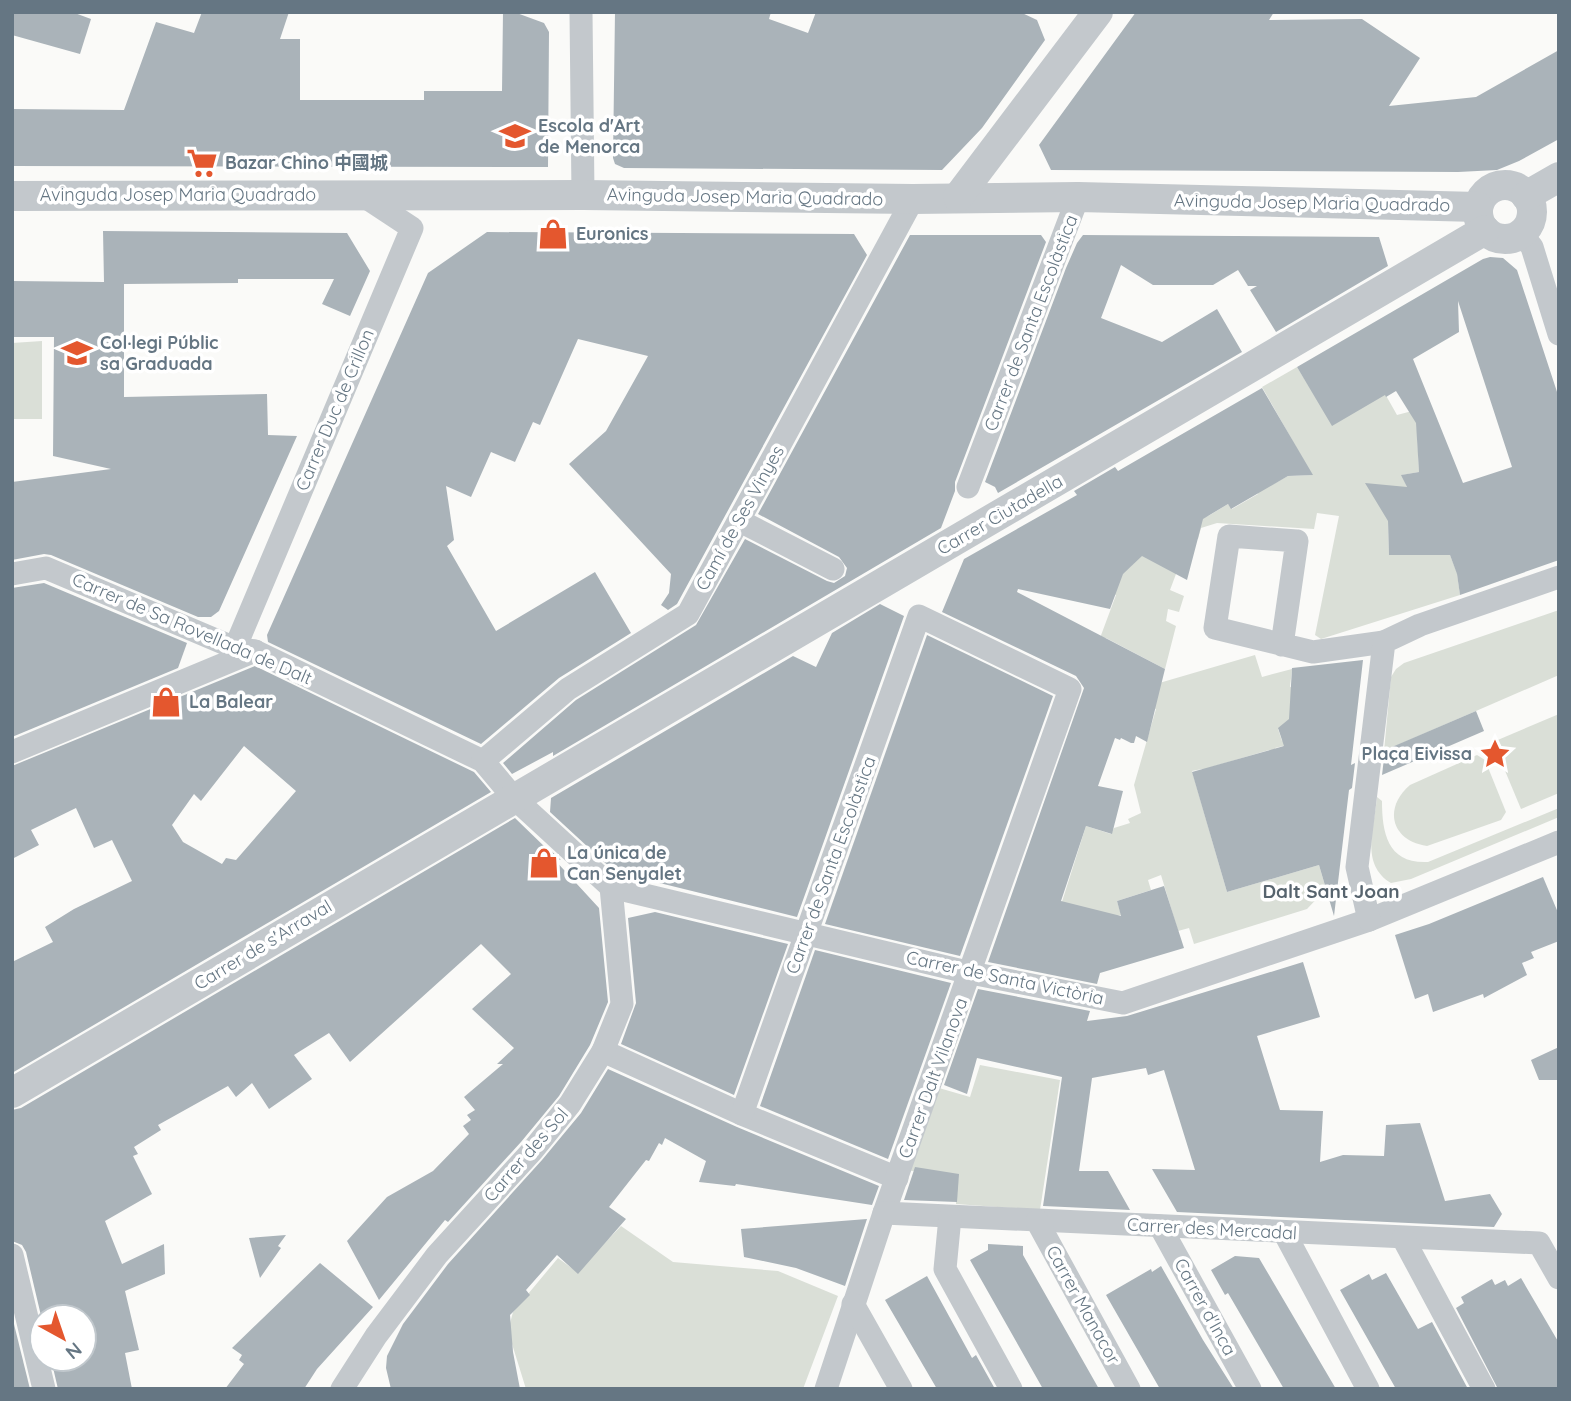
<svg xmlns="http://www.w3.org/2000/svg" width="1571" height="1401" viewBox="0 0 1571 1401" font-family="Quicksand,'Noto Sans SC',sans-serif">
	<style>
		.green { fill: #dadfd7 }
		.building { fill: #aab3b9; fill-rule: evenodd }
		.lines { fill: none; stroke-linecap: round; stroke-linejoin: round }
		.minor { stroke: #c3c8cc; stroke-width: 23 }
		.tertiary { stroke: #c3c8cc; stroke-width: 30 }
		.labels { text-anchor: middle; stroke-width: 7; stroke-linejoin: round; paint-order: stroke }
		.poi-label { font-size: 18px; font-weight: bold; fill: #657683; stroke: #fff; text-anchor: start }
		.street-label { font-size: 18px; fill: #657683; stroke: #fff }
		.neighbourhood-label { font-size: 19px; font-weight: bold; fill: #57646e; stroke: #fff }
	</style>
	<rect width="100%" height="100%" fill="#fafaf8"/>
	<!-- green -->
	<g class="green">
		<polygon points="42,341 42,419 12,419 12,343"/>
		<polygon points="1297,367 1333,425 1384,392 1397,415 1416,410 1419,472 1402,475 1407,487 1388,513 1389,555 1450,555 1457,573 1460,595 1321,639 1315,635 1339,516 1317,513 1314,529 1217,523 1201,528 1198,539 1185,532 1176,574 1170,590 1184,596 1179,612 1168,609 1166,621 1176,626 1165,669 1106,638 1100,638 1116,595 1091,582 1130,567 1134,563 1125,552 1210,515 1228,504 1232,509 1258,494 1254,487 1256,463 1270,486 1288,476 1312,475 1262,387"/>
		<polygon points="1559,610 1559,675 1384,751 1391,677 1396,669 1404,663"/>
		<polygon points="1255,655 1262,677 1292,669 1290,687 1304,689 1288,730 1278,729 1282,741 1298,742 1286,753 1283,746 1275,748 1300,833 1294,835 1269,750 1208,768 1227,855 1202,769 1192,771 1227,892 1319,865 1326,889 1307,909 1194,944 1189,928 1178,931 1161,875 1148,880 1151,890 1117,901 1121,915 1090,924 1054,927 1086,826 1111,834 1114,828 1130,823 1128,819 1141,813 1134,785 1156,709 1143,705 1149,686"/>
		<polygon points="1559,714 1559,793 1521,809 1493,742"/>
		<path d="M1477,755L1485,760L1506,812L1501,820L1427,846C1391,841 1383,808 1410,785Z"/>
		<path d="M1377,797L1382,801C1382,834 1388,864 1428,862L1559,808V817L1411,879L1391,883C1360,864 1374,829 1377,797Z"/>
		<polygon points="980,1065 1060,1080 1040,1210 956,1204 955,1177 906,1170 939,1088 970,1097"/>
		<polygon points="621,1226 673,1262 778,1271 838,1296 803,1389 526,1389 508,1331 513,1312 558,1258 577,1272"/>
	</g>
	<!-- building -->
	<g class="building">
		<polygon points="12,12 72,12 91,19 80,54 12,35"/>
		<polygon points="202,12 289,12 280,39 300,39 300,100 424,100 424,91 502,91 503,12 514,12 544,23 549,32 548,167 12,166 12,109 124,110 156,22 194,33"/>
		<polygon points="615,12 771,12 769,19 808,33 816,12 1020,12 1037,20 1045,40 982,128 942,170 624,168 615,164 613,158"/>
		<polygon points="1136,12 1274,12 1269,20 1362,19 1420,58 1389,106 1476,97 1559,50 1559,139 1519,161 1497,170 1458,172 1051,170 1039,145"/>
		<polygon points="103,231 347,233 370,271 350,316 322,304 334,279 238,279 238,283 124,284 124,397 267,394 268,435 297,436 219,611 211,617 198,617 51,555 44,554 12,560 12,482 111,469 53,456 54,337 12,337 12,281 104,282"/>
		<polygon points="487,232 854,234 867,255 677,604 668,610 661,605 669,593 671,574 569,464 606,431 648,356 578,339 540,425 533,422 515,462 491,452 471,497 446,486 454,540 447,546 496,631 595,572 631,633 559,678 481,744 268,642 267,635 428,273"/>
		<polygon points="910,235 1041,235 1046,242 955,482 955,491 941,528 553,756 553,752 512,774 503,763 576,700 696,625 745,539 827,581 834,583 845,576 847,568 839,557 758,514"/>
		<polygon points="1083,235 1379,237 1388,266 1276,332 1250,290 1257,286 1248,286 1238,270 1213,285 1153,285 1121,265 1101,318 1162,342 1217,309 1242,352 998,493 995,487 985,482 1066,268 1077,243"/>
		<path d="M1490,257L1503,258L1517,270L1559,398V560L1460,595L1457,574L1450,555H1389L1388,521L1365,483L1407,487L1401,475L1419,472L1416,423L1396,391L1386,397L1385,395L1332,426L1297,367L1483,259ZM1458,301L1512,467L1463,483L1413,359L1459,332Z"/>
		<polygon points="1262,388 1313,475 1288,476 1231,509 1228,504 1203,519 1187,580 1142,556 1123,574 1110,609 1018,589 1017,592 1165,669 1147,742 1136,736 1134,743 1131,743 1121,738 1120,740 1115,738 1098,786 1123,791 1112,834 1086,826 1061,901 1121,916 1117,901 1164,886 1184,948 1100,973 1097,984 988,962 1084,688 1076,676 942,612 964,559 1077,495 1074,491 1115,467 1118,471"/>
		<polygon points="44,583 187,643 178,668 12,737 12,588"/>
		<polygon points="880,604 904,616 797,917 615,872 550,812 551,798 793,656 816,667 832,633"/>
		<polygon points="927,635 1053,696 960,956 825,924"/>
		<polygon points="1363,660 1351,765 1355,763 1352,788 1349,790 1334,916 1319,865 1227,892 1192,772 1284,746 1278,728 1289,719 1292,668"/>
		<path d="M255,666L474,772L491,792L12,1073V962L53,942L45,927L74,909L132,881L112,840L94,848L76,808L31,830L39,845L12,859V766ZM244,746L296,791L236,860L226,858L222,864L183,842L172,825L194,794L201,801Z"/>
		<polygon points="1476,711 1484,731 1382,775 1385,750"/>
		<polygon points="515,818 548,850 548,848 561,860 553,858 599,908 608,1002 590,1045 559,1096 521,1142 448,1222 445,1220 379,1300 347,1241 387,1197 433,1171 469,1134 463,1126 471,1120 467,1115 475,1110 464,1097 503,1064 497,1064 514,1048 472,1009 511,974 481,944 350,1062 329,1033 294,1055 312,1079 269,1109 252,1083 236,1097 228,1086 158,1125 161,1130 134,1147 138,1154 133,1156 152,1194 105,1221 122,1264 164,1244 165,1274 125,1291 139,1350 125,1353 132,1389 58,1389 51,1359 84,1359 84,1317 42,1317 42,1320 26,1252 22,1245 12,1241 12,1110 21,1108"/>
		<polygon points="1543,877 1559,915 1559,941 1531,952 1534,958 1522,963 1527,975 1484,998 1483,994 1433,1012 1428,994 1415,999 1395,935 1429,924"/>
		<polygon points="655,912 788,944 734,1095 621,1044 636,1003 628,918"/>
		<polygon points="815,950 951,983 888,1159 760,1106"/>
		<polygon points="1303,962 1320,1017 1257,1036 1280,1110 1323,1111 1320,1162 1343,1155 1384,1156 1386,1125 1420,1123 1445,1201 1490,1194 1502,1214 1494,1227 1177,1212 1152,1169 1195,1170 1164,1070 1148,1075 1146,1068 1092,1078 1079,1171 1108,1171 1130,1210 1043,1206 1062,1077 977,1058 967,1094 944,1085 978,989 1090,1011 1087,1021 1127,1016"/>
		<polygon points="1559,1047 1559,1080 1539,1080 1531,1060"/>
		<polygon points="608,1069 737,1127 879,1186 872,1205 736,1184 735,1186 699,1182 706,1161 665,1138 662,1145 659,1143 649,1161 646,1160 609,1207 626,1219 592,1258 578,1274 557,1255 526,1290 530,1295 510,1315 513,1352 520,1389 391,1389 386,1368 387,1356 403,1324 448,1264 542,1160 581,1113"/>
		<polygon points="915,1167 959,1174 957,1202 904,1200"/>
		<polygon points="867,1219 845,1286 796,1268 744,1257 741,1229"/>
		<polygon points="286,1235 278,1246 281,1248 260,1278 249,1238"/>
		<polygon points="988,1244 1023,1246 1023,1255 1099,1389 1043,1389 970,1260 988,1250"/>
		<polygon points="1235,1256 1259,1258 1336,1389 1284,1389 1228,1293 1225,1295 1211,1270"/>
		<polygon points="320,1263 373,1307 317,1369 304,1389 225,1389 244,1364 239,1360 242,1355 232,1348"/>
		<polygon points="1161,1266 1203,1340 1234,1389 1160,1389 1106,1295 1151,1269 1152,1272"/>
		<polygon points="1386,1273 1418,1329 1432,1322 1468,1389 1396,1389 1340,1290 1369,1274 1372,1280"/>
		<polygon points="927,1276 972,1358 976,1355 995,1389 937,1389 885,1300"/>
		<polygon points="1521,1278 1559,1343 1559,1389 1498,1389 1456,1308 1464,1303 1461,1297 1492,1279 1495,1285 1505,1280 1508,1286"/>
		<polygon points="12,1316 30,1389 12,1389"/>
	</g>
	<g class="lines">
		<!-- minor -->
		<g class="minor">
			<polyline points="581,12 583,195"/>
			<polyline points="1521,233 1532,247 1559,334"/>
			<polyline points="968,487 1078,197"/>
			<polyline points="740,521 833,569"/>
			<polyline points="12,574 46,568 235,648 255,651 483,761 514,798 611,887 971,973 1123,1003 1369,920 1559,842"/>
			<polyline points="1282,645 1297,541 1229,536 1215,628 1313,652 1384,642"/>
			<polyline points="235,648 412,228 362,195"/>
			<polyline points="12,752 255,651"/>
			<polyline points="483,761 568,689 688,614 913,199"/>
			<polyline points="1369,920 1357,867 1384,642 1420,625 1559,577"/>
			<polyline points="603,1051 742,1114 897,1178"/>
			<polyline points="742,1114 919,616 1070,689 884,1213 826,1389"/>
			<polyline points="884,1213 1539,1243 1559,1278"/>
			<polyline points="950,1217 945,1269 1011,1389"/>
			<polyline points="1037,1221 1129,1389"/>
			<polyline points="1160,1226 1250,1389"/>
			<polyline points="1284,1232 1368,1389"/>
			<polyline points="1403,1238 1484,1389"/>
			<polyline points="12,1255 44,1389"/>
			<polyline points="853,1304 901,1389"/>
			<polyline points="342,1389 376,1336 437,1255 532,1151 570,1104 603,1051 622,1004 611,887"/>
		</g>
		<!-- tertiary -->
		<g class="tertiary">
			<circle cx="1505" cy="212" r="27"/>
			<polyline points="12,196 583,195 913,199 1078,197 1478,207"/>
			<polyline points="1526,196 1559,177"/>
			<polyline points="958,197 1098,12"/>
			<polyline points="12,1093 1485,230"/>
		</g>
	</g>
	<!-- icons -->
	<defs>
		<g id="school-bare" transform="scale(2.415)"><path d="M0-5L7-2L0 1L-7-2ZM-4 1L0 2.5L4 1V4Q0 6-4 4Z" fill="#e4572e" stroke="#fff" stroke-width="2.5" paint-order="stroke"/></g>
		<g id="supermarket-bare" transform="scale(2.415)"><path d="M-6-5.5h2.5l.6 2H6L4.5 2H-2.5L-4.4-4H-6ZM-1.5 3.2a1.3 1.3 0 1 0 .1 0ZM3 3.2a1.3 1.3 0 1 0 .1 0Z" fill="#e4572e" stroke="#fff" stroke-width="2.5" paint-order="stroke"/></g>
		<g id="shop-bare" transform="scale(2.415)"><path d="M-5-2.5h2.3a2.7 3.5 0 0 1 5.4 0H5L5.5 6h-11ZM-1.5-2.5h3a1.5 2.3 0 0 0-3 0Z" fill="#e4572e" stroke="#fff" stroke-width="2.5" paint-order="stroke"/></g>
		<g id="sight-bare" transform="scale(2.415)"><path d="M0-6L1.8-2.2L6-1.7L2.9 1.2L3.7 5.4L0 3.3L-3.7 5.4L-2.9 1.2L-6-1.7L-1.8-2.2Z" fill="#e4572e" stroke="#fff" stroke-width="2.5" paint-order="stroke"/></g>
	</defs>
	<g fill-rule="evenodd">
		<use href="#school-bare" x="515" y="136"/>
		<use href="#supermarket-bare" x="202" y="163"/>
		<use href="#shop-bare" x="553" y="234"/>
		<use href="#school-bare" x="77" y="353"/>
		<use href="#shop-bare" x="166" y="702"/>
		<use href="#sight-bare" x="1495" y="754"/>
		<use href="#shop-bare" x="544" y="863"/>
	</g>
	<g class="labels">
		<!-- poi labels -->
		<g class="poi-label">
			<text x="538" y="132">Escola d'Art<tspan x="538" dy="21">de Menorca</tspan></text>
			<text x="225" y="169">Bazar Chino 中國城</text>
			<text x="576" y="240">Euronics</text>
			<text x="100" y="349">Col·legi Públic<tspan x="100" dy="21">sa Graduada</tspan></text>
			<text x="189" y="708">La Balear</text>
			<text x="1472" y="760" text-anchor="end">Plaça Eivissa</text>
			<text x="567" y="859">La única de<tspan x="567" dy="21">Can Senyalet</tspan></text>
		</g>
		<!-- street labels -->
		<g class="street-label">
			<text x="178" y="201">Avinguda Josep Maria Quadrado</text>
			<text transform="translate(745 197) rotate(1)" y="6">Avinguda Josep Maria Quadrado</text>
			<text transform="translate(1312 203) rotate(1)" y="6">Avinguda Josep Maria Quadrado</text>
			<text transform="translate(1031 323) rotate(-69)" y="6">Carrer de Santa Escolàstica</text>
			<text transform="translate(335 410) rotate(-67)" y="6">Carrer Duc de Crillon</text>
			<text transform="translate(1000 515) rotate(-30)" y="6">Carrer Ciutadella</text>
			<text transform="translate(740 518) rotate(-61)" y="6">Camí de Ses Vinyes</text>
			<text transform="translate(192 629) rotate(23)" y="6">Carrer de Sa Rovellada de Dalt</text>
			<text transform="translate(831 865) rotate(-70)" y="6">Carrer de Santa Escolàstica</text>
			<text transform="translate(263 945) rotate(-31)" y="6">Carrer de s'Arraval</text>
			<text transform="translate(1005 978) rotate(12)" y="6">Carrer de Santa Victòria</text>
			<text transform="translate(933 1078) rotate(-70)" y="6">Carrer Dalt Vilanova</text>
			<text transform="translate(526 1155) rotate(-49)" y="6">Carrer des Sol</text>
			<text transform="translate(1212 1229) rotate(3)" y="6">Carrer des Mercadal</text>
			<text transform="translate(1083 1305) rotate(61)" y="6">Carrer Manacor</text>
			<text transform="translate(1205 1307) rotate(61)" y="6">Carrer d'Inca</text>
		</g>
		<!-- neighbourhood labels -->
		<g class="neighbourhood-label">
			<text x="1331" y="898">Dalt Sant Joan</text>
		</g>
	</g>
	<!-- border -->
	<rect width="1571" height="1401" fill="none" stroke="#657683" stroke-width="28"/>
	<!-- north arrow -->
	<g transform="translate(63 1338) rotate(140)"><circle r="33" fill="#ffffff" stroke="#c1c8cd" stroke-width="2"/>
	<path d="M0-5L12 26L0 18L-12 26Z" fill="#e4572e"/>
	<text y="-10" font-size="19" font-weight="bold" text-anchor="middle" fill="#657683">N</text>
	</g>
</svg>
